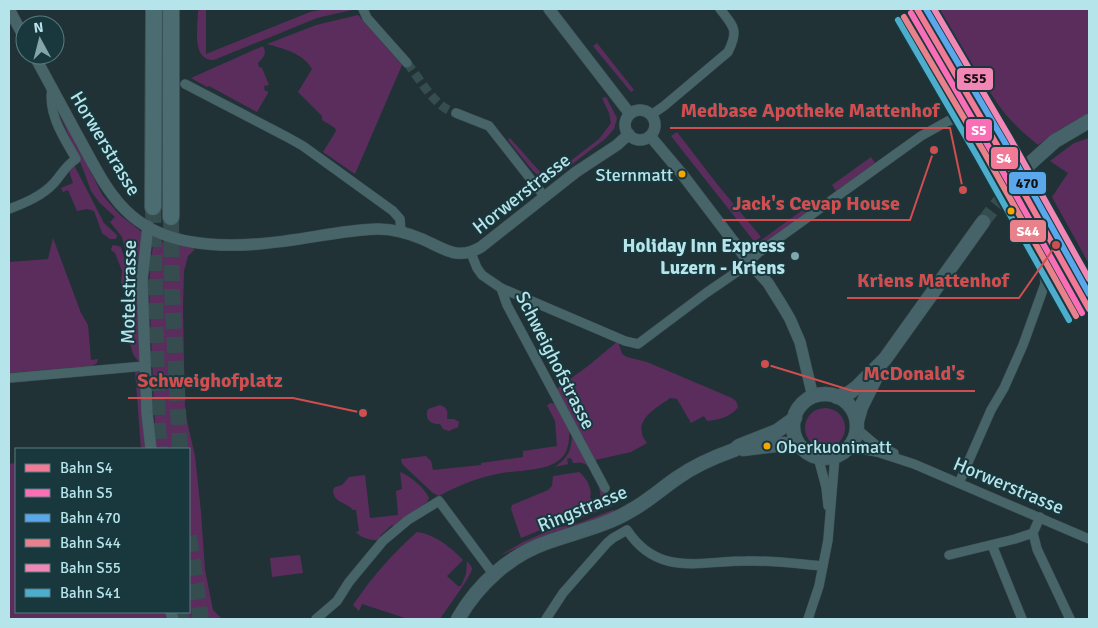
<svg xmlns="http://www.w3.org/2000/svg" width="1098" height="628" viewBox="0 0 1098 628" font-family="Signika,sans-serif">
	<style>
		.green { fill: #5b2d5d }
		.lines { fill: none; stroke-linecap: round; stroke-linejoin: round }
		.minor-tunnel { stroke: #364d50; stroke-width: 9; stroke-dasharray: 9 4.5; stroke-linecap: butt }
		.primary-tunnel { stroke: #364d50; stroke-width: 14; stroke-dasharray: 14 7; stroke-linecap: butt }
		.motorway-tunnel { stroke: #364d50; stroke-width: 16; stroke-dasharray: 16 8; stroke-linecap: butt }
		.minor-casing { stroke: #3c5155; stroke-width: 10 }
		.tertiary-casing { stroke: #3c5155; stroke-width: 12 }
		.primary-casing { stroke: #3c5155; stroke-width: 15 }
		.motorway-casing { stroke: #3c5155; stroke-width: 18 }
		.minor { stroke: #476468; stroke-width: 9 }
		.tertiary { stroke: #476468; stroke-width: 11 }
		.primary { stroke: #456368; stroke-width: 14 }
		.motorway { stroke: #4b6d71; stroke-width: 16 }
		.rail-1-casing { stroke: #18383d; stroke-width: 10 }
		.rail-2-casing { stroke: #18383d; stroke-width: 10 }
		.rail-3-casing { stroke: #18383d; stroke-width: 10 }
		.rail-4-casing { stroke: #18383d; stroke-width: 10 }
		.rail-5-casing { stroke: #18383d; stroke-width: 10 }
		.rail-6-casing { stroke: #18383d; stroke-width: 10 }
		.rail-1 { stroke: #f27a97; stroke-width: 6 }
		.rail-2 { stroke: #fa6eb6; stroke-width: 6 }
		.rail-3 { stroke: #5aa8eb; stroke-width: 6 }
		.rail-4 { stroke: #e8818b; stroke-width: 6 }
		.rail-5 { stroke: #f287b5; stroke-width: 6 }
		.rail-6 { stroke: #4dadcd; stroke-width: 6 }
		.bus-dot { fill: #f7a600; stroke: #18383d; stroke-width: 2 }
		.poi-dot { fill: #82a6ab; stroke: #18383d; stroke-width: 2 }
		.labels { text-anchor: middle; stroke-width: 4; stroke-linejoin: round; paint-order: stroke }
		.bus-label { font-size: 18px; fill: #b6e4eb; stroke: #18383d; text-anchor: end }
		.street-label { font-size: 19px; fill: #b6e4eb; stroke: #18383d }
		.poi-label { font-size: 19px; font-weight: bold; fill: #b6e4eb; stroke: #18383d; text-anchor: end }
		.leader { fill: none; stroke: #d04e4f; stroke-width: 2 }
		.callout-dot { fill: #d04e4f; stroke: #18383d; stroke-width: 2 }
		.callout-label { font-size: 20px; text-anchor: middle; font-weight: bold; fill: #d04e4f; stroke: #18383d; stroke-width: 4; stroke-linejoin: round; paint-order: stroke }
		.line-badge { stroke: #18383d; stroke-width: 2 }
		.badge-label { font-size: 14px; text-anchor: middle; font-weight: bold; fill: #fff }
		.pale-badge-label { font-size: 14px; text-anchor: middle; font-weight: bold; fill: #111 }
	</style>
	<rect width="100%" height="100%" fill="#203235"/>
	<!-- green -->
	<g class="green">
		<path d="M201,9L206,10V54L310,12L324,9H356L317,18L214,60C191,60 198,28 198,11Z"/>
		<path d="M934,9H1089V113L1057,131L1038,145C1018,129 1003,114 990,92L982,95L961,61Z"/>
		<path d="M358,15L402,65L355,174L323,152L336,131L335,128L322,120V116L298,92L312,69C303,53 284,49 267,44L316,25Z"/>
		<polygon points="597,43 634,90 631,92 593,46"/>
		<polygon points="263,46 265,51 264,56 258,63 259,67 262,68 269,85 264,86 265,91 268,91 268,93 257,112 209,86 207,87 191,78"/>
		<polygon points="606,97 617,118 614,129 605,139 554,178 543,179 533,171 508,140 510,138 542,174 546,177 551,176 599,139 611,123 609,113 602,98"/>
		<polygon points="56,106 82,151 88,167 103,196 120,215 142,232 140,274 132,271 127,258 122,237 110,222 115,217 99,202 91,191 83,169"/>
		<polygon points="677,132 717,184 761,237 755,241 753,240 671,136"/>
		<polygon points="1089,138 1089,264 1052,197 1068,173 1050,161 1074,143"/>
		<polygon points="871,157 875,163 836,191 832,185"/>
		<polygon points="74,165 104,223 117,235 116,239 110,239 102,233 94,211 87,209 77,211 68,190 63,192 61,188 73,183 69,171"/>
		<polygon points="815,201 818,204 762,244 760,241"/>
		<polygon points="53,238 81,313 88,325 91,360 98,359 97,363 92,366 9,373 9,262 48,259"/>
		<polygon points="154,240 166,243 169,242 195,249 188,256 184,271 183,307 185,412 195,456 201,512 205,570 213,610 222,619 179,619 177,612 189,612 189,449 156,449 149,291 150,265"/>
		<polygon points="114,245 121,247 128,270 137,279 140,360 138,361 133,354 130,344 130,319 127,310 127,299 121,283 122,271 115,253 111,250 112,246"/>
		<path d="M618,341L622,354L627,357L647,362L732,398L736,401L738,407C731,417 718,420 707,421L704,416L691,423L677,399L670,398C660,406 637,417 642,433C642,436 645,440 647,443L631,452L595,460L555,390L588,366Z"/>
		<polygon points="135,371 141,373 148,449 141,449"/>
		<path d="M551,403L556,404C560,411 568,420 569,427C570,431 569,436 569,439C567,475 523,468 497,474C477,478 457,486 439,496L433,493L402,464L401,459L426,456L431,461L433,470L481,465V463L523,457V451L557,446L555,421L547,405Z"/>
		<path d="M440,405C448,408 448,411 447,419H454L459,422L458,427L449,431L443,429L440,424C430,425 424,418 428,409Z"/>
		<circle cx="825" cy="428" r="20"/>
		<path d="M572,434L612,506L575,520L555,524L521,538L511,509L512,505L548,490L552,486L553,476L579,472C586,477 593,489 590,498L598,504L600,502C603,492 594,470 585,464C581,462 577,463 573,463L571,458L567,459L568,464L555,467C569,456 571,452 572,434Z"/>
		<polygon points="16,463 16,612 165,612 167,619 9,619 9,464"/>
		<path d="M400,472C410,476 424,487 429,498L427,502L395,527L392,525L380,536L382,539L381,540C373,541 360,538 356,532L359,531L356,510H353C344,500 334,504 333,490L335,487L342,485L349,477L365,475L370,518L398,515L396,491L402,489Z"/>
		<polygon points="613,510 615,512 577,527 553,532 499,556 523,542 555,528 579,523"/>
		<path d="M417,532C434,534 452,548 463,560L447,576L458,586H461L466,574L467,561C468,562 472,567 472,568C473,574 445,611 440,619H408L362,604L359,611L353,605L355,602C373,576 393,553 417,532Z"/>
		<polygon points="300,555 303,573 272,577 270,558"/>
	</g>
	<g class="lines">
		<!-- minor-tunnel -->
		<path class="minor-tunnel" d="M407,63C421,80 434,107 456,113"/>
		<!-- primary-tunnel -->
		<polyline class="primary-tunnel" points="983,222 1025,168"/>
		<!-- motorway-tunnel -->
		<g class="motorway-tunnel">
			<polyline points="153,207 158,428 160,449"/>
			<polyline points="171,217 172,291 180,449"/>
			<polyline points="189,536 201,619"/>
			<polyline points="180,612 181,619"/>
		</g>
		<!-- minor casing -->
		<g class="minor-casing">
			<g id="minor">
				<polyline points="363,9 367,18 407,63"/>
				<polyline points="185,84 287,137 303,146 393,211 400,219 401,232"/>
				<polyline points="456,113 489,126 544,196"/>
				<path d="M651,115L664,106L728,52C739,30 734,27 720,9"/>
				<path d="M9,209C25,203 42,196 54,183C62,174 66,165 76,159C64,138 47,113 52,88"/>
				<polyline points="471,253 477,268 482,275 501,288 625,341 638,344 706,293 744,267 758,253 921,136 948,121 957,119 1038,258 1044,269 1045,284 1023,345 1004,388 991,410 959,483"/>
				<polyline points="501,288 507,305 605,488"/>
				<polyline points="10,378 145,366"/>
				<polyline points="857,429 876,445 894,453"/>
				<polyline points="849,447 877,452 914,464 1089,539"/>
				<polyline points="818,457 826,487 828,506"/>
				<polyline points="1040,517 1033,533 1037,549 1070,619"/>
				<polyline points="992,545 1022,619"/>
				<polyline points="949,555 1015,539 1033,533"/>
				<polyline points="316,619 337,601 349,582 383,541 408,520 439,501 494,575"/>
				<path d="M546,619L563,593L607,543L613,538L627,530C658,577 699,561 746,561C772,560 798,564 823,566"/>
				<polyline points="808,619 819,586 828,540 835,456"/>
			</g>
		</g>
		<!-- tertiary casing -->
		<g class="tertiary-casing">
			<g id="tertiary">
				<polyline points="9,9 25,39"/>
				<polyline points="549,9 630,114"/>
				<path d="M34,55C49,83 64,110 79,138C94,165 108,196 132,216C166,245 215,247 258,244C287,242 316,236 344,232C355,231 367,229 378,229C393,229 408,233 422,239C445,249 457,261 481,247L576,172L617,145L629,134"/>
				<circle cx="640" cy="125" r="15"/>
				<polyline points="650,136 682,174 749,262 768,283 783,307 790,319 800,342 813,397"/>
				<polyline points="148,226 142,280 147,413 151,449"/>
				<polyline points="171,612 173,619"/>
			</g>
		</g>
		<!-- primary casing -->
		<g class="primary-casing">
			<g id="primary">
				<polyline points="1025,168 1055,141 1089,121"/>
				<circle cx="825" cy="426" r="32"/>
				<polyline points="837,397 849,393 857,387 885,359 983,222"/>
				<polyline points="857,421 861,407 880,369"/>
				<polyline points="743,449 784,444 800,446"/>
				<path d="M458,619C478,584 510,555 548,542C576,532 605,526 630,511C647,502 661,489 677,478C694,466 714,457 734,450L739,446L777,431L795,418"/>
			</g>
		</g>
		<!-- motorway casing -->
		<g class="motorway-casing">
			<g id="motorway">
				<polyline points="153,207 154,9"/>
				<polyline points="171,217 171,9"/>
			</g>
		</g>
		<!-- minor -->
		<use href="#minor" class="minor"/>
		<!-- tertiary -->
		<use href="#tertiary" class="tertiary"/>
		<!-- primary -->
		<use href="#primary" class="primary"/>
		<!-- motorway -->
		<use href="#motorway" class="motorway"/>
		<!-- rail-1 casing -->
		<g class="rail-1-casing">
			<polyline id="rail-1" points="917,9 997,145 1089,309"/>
		</g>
		<!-- rail-2 casing -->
		<g class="rail-2-casing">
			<polyline id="rail-2" points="911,13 990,149 1082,313"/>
		</g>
		<!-- rail-3 casing -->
		<g class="rail-3-casing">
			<polyline id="rail-3" points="926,9 1004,141 1089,294"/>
		</g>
		<!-- rail-4 casing -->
		<g class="rail-4-casing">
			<polyline id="rail-4" points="904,17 984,152 1076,316"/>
		</g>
		<!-- rail-5 casing -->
		<g class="rail-5-casing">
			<polyline id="rail-5" points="934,9 1010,138 1089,279"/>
		</g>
		<!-- rail-6 casing -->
		<g class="rail-6-casing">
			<polyline id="rail-6" points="898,20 977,156 1069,320"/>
		</g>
		<!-- rail-1 -->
		<use href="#rail-1" class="rail-1"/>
		<!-- rail-2 -->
		<use href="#rail-2" class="rail-2"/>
		<!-- rail-3 -->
		<use href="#rail-3" class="rail-3"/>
		<!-- rail-4 -->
		<use href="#rail-4" class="rail-4"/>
		<!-- rail-5 -->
		<use href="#rail-5" class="rail-5"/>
		<!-- rail-6 -->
		<use href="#rail-6" class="rail-6"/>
	</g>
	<!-- markers -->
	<g class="bus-dot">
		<circle cx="682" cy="174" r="4.5"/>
		<circle cx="1011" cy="211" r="4.5"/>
		<circle cx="767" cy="446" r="4.5"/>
	</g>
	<circle class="poi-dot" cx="795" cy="256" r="5"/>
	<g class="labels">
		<!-- bus labels -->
		<g class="bus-label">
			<text x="673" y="181">Sternmatt</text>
			<text x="776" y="453" text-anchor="start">Oberkuonimatt</text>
		</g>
		<!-- street labels -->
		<g class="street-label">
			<text transform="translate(106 143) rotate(59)" y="7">Horwerstrasse</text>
			<text transform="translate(521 193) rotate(-38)" y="7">Horwerstrasse</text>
			<text transform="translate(128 292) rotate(-89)" y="7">Motelstrasse</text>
			<text transform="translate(556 360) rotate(63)" y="7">Schweighofstrasse</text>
			<text transform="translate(1009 485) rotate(23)" y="7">Horwerstrasse</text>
			<text transform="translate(582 508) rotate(-22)" y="7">Ringstrasse</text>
		</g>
		<!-- poi labels -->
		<g class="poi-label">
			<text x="785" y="252">Holiday Inn Express<tspan x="785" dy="22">Luzern - Kriens</tspan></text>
		</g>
	</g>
	<!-- callouts -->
	<path class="leader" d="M963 190L950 128H670M934 150L910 220H722M1056 245L1019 298H847M765 364L853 391H975M363 413L293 398H128"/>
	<g class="callout-dot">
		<circle cx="963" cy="190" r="5"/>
		<circle cx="934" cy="150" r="5"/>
		<circle cx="1056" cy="245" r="5"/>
		<circle cx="765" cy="364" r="5"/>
		<circle cx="363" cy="413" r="5"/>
	</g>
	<g class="callout-label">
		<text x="810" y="117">Medbase Apotheke Mattenhof</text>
		<text x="816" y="210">Jack's Cevap House</text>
		<text x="933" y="287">Kriens Mattenhof</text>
		<text x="914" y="380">McDonald's</text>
		<text x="210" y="387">Schweighofplatz</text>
	</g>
	<g class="line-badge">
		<rect x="956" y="67" width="38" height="24" rx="5" fill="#f287b5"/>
		<rect x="965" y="118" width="28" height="24" rx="5" fill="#fa6eb6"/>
		<rect x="990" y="146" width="29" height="24" rx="5" fill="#f27a97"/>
		<rect x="1008" y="171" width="39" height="24" rx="5" fill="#5aa8eb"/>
		<rect x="1009" y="219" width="38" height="24" rx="5" fill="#e8818b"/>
	</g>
	<g class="badge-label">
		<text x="979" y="135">S5</text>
		<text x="1004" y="163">S4</text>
		<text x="1028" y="236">S44</text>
	</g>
	<g class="pale-badge-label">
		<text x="975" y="83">S55</text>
		<text x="1027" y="188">470</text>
	</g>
	<!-- border -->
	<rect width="1098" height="628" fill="none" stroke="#b6e4eb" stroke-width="20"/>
	<!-- legend -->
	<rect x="15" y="448" width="175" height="165" fill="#18383d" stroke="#577d83"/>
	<rect x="25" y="464" width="25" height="8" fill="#f27a97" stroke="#577d83"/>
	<text x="60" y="473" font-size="15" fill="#b6e4eb">Bahn S4</text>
	<rect x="25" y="489" width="25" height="8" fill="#fa6eb6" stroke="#577d83"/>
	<text x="60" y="498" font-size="15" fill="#b6e4eb">Bahn S5</text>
	<rect x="25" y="514" width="25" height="8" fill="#5aa8eb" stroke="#577d83"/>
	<text x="60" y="523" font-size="15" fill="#b6e4eb">Bahn 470</text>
	<rect x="25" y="539" width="25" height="8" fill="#e8818b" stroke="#577d83"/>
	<text x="60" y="548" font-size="15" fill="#b6e4eb">Bahn S44</text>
	<rect x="25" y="564" width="25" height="8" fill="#f287b5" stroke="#577d83"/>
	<text x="60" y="573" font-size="15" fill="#b6e4eb">Bahn S55</text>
	<rect x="25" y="589" width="25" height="8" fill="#4dadcd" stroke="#577d83"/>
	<text x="60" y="598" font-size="15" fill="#b6e4eb">Bahn S41</text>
	<!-- north arrow -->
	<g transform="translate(40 40) rotate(353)"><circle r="24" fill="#18383d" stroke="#577d83"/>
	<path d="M0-4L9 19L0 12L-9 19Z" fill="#82a6ab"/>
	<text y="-8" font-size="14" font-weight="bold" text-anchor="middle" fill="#b6e4eb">N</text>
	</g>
</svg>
